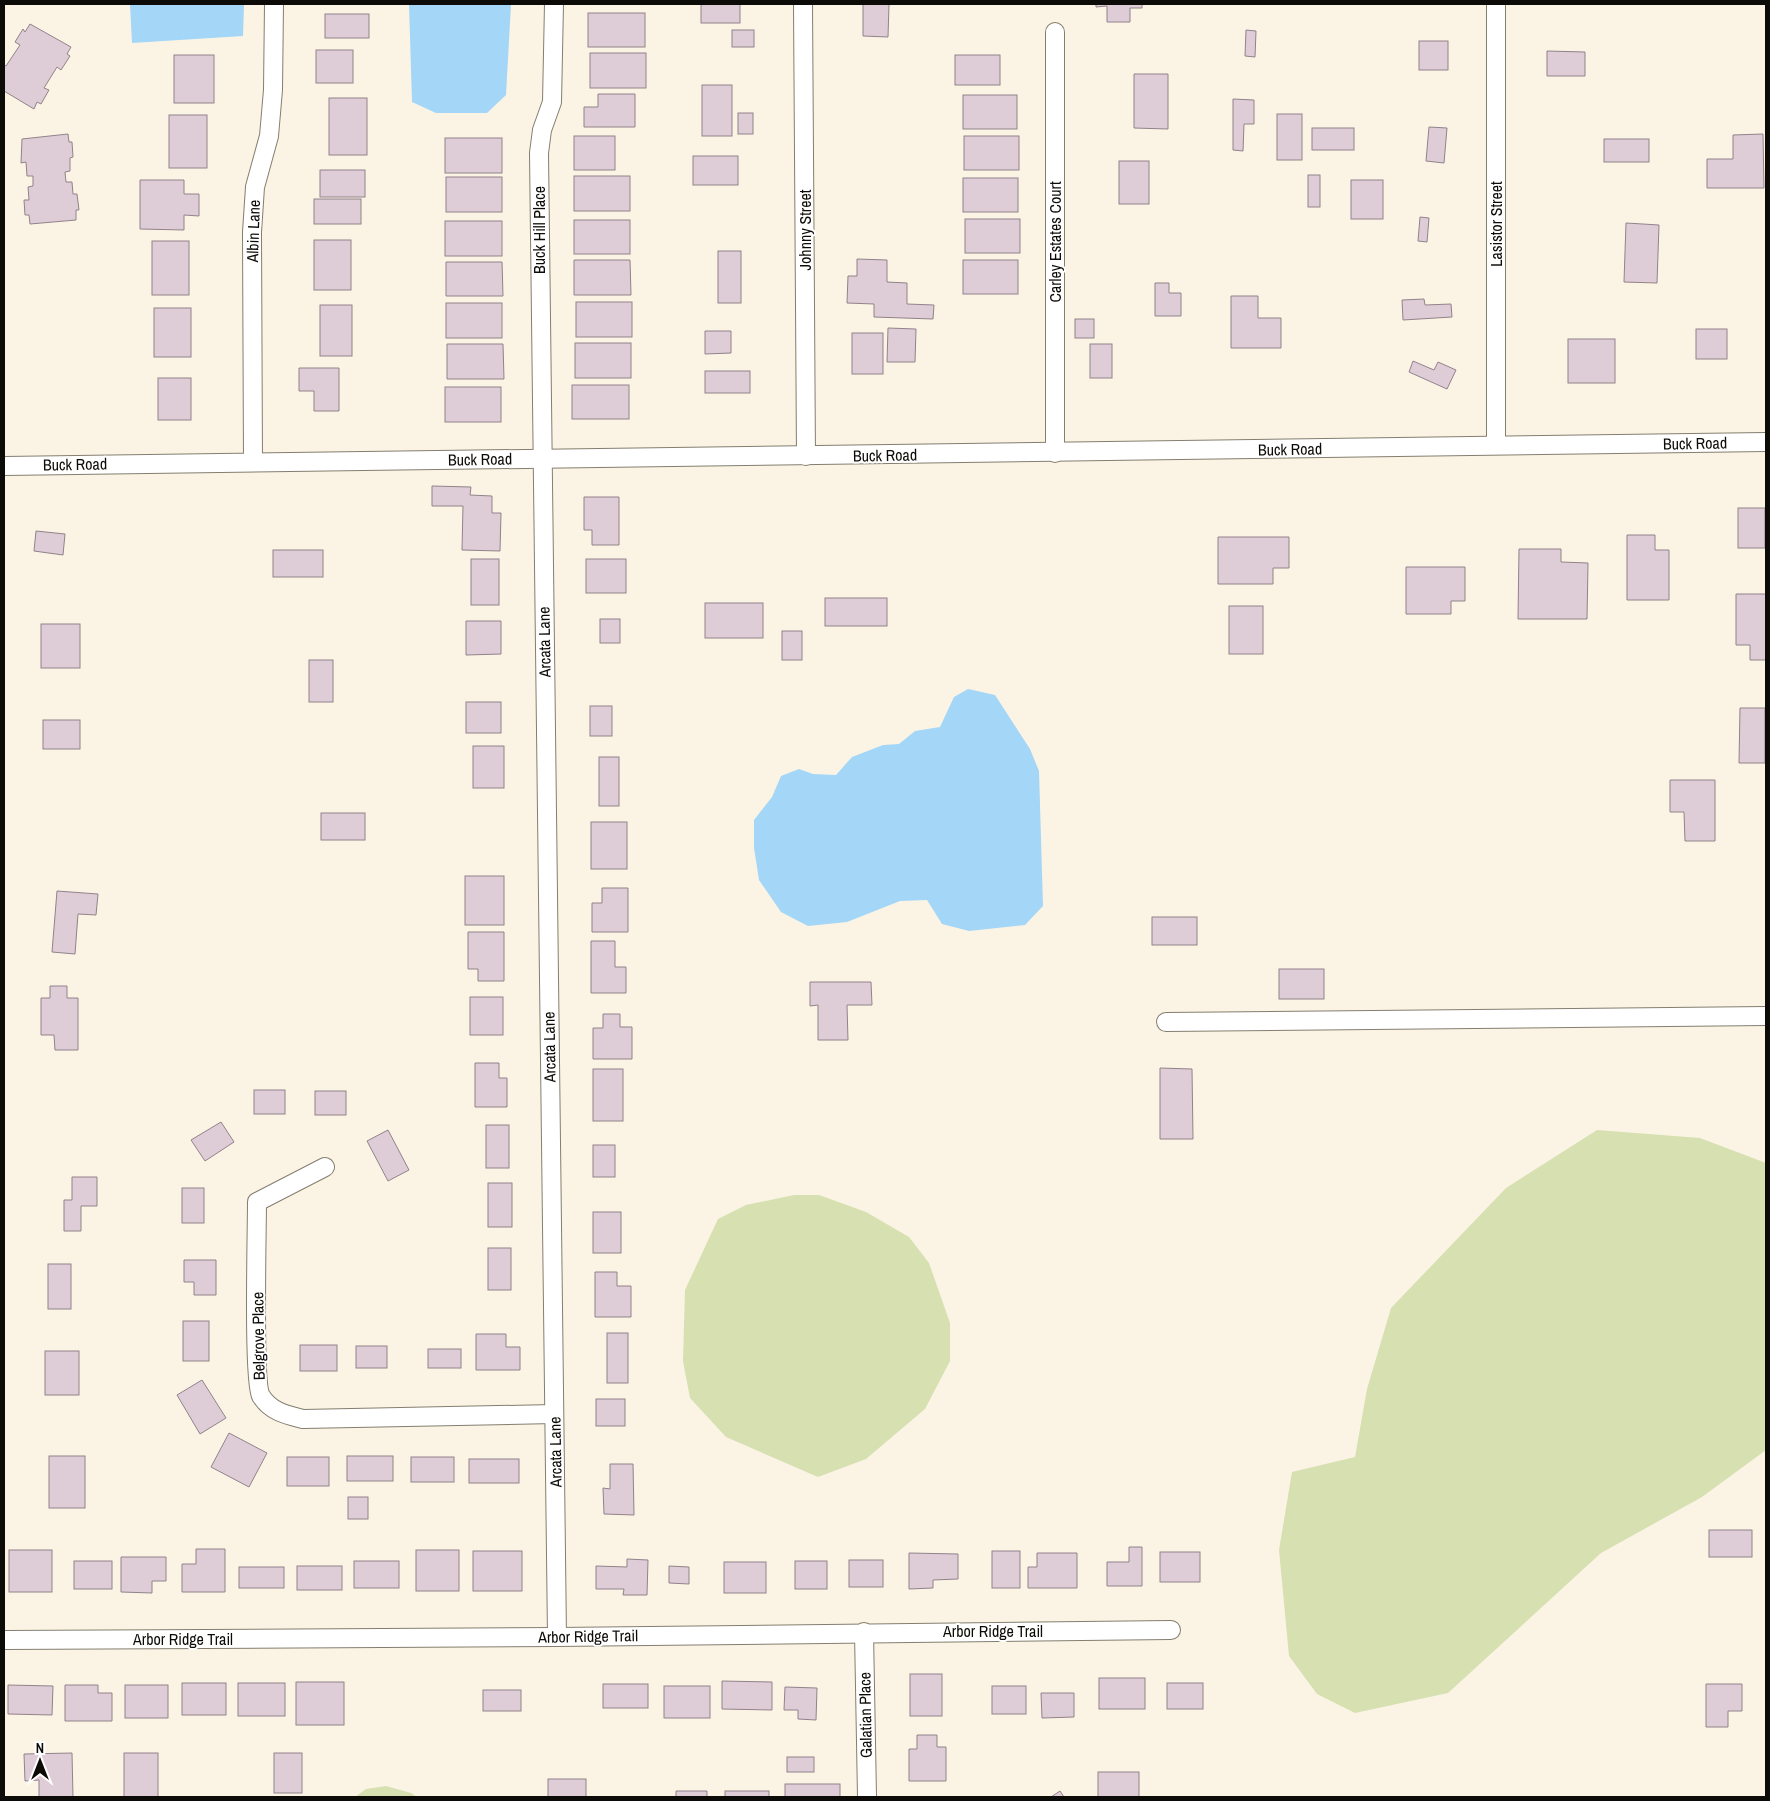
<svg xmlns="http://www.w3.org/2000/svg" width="1770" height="1801" viewBox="0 0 1770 1801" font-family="'Archivo Narrow',sans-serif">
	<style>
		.green { fill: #d6e0b1 }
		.water { fill: #a3d6f7 }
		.building { fill: #decdd6; stroke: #92828a }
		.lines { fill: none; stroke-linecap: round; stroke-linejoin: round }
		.minor-casing { stroke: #847e70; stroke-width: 20 }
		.minor { stroke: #fff; stroke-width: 18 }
		.labels { text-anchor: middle; stroke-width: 4; stroke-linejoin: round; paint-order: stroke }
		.street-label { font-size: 16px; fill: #0d0b07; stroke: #fff }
	</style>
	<rect width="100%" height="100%" fill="#fbf4e4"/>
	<!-- green -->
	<g class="green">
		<polygon points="1597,1130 1700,1138 1766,1163 1766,1450 1702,1497 1601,1553 1448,1693 1355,1713 1317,1694 1289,1656 1279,1550 1292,1472 1355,1457 1367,1389 1391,1308 1506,1188"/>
		<polygon points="794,1195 819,1195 866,1212 909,1237 929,1263 950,1323 950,1361 925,1409 866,1459 818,1477 726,1437 690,1398 683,1361 685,1290 718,1219 746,1205"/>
		<polygon points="386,1786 411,1793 417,1797 355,1797 366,1789"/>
	</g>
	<!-- water -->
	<g class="water">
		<polygon points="130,4 244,4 243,36 132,43"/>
		<polygon points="409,4 511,4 506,95 487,113 436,113 412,102"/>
		<polygon points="968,689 995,695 1030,749 1039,771 1043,906 1025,925 969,931 942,924 927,900 900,901 847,922 808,926 781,912 759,880 754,848 754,820 772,797 781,776 799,769 813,774 836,775 852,757 883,745 899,744 915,731 940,727 954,697"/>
	</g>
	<!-- building -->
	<g class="building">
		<rect x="701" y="4" width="39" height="19"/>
		<polygon points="863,4 889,4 888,37 863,36"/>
		<polygon points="1096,4 1142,4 1142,8 1130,8 1130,22 1107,22 1107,6 1096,7"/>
		<rect x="588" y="13" width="57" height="34"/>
		<rect x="325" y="14" width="44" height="24"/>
		<polygon points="30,24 71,47 67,54 70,56 61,70 57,67 44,88 49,90 41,104 37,102 34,109 4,91 4,65 6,66 20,45 15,42 23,29 25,32"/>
		<rect x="732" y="30" width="22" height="17"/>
		<polygon points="1246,30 1256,31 1255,57 1245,56"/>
		<rect x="1419" y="41" width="29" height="29"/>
		<rect x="316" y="50" width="37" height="33"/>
		<polygon points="1547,51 1585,52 1585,76 1547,76"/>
		<rect x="590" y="53" width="56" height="35"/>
		<rect x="174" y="55" width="40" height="48"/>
		<rect x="955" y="55" width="45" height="30"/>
		<polygon points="1134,74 1168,74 1168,129 1134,128"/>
		<rect x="702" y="85" width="30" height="51"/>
		<polygon points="598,94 635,94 635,127 584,127 584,107 598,107"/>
		<rect x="963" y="95" width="54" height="34"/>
		<rect x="329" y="98" width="38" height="57"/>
		<polygon points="1233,99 1254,100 1254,124 1244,124 1243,151 1233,150"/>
		<rect x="738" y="113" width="15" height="21"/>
		<rect x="1277" y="114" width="25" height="46"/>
		<rect x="169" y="115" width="38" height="53"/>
		<polygon points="1429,127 1447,128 1444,163 1426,161"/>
		<rect x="1312" y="128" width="42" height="22"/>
		<polygon points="68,134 69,142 72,142 73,157 70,158 70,171 65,172 66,182 72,182 73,194 77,194 79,210 76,210 76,220 30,224 29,215 25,215 24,200 29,200 28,187 33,186 33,176 27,176 26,162 21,163 22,139"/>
		<polygon points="1763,134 1764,188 1707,188 1707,159 1733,159 1733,135"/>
		<rect x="574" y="136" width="41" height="34"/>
		<rect x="964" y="136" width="55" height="34"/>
		<rect x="445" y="138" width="57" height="35"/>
		<rect x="1604" y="139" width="45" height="23"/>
		<rect x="693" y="156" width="45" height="29"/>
		<rect x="1119" y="161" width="30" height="43"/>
		<rect x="320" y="170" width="45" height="27"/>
		<rect x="1308" y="175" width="12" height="32"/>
		<rect x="574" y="176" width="56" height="35"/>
		<rect x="446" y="177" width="56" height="35"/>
		<rect x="963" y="178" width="55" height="34"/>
		<polygon points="140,180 184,180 184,194 199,194 199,216 184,215 184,230 140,229"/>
		<rect x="1351" y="180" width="32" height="39"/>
		<rect x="314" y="199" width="47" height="25"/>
		<polygon points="1420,217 1429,218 1427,242 1418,241"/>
		<rect x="965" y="219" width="55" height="34"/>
		<rect x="574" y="220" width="56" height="34"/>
		<rect x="445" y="221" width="57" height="35"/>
		<polygon points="1626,223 1659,225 1657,283 1624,282"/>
		<rect x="314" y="240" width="37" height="50"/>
		<rect x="152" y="241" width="37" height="54"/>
		<rect x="718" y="251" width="23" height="52"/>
		<polygon points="857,259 887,260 887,282 907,283 907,304 934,305 933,319 874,317 874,304 847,303 848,276 857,276"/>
		<polygon points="574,260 630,260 631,295 574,295"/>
		<rect x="963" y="260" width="55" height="34"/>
		<polygon points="446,262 502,262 503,296 446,296"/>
		<polygon points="1155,283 1169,283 1169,293 1181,293 1181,316 1155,316"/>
		<polygon points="1231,296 1258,296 1258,318 1281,318 1281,348 1231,348"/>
		<polygon points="1424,299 1425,305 1451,304 1452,317 1403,320 1402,300"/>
		<rect x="576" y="302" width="56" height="35"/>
		<rect x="446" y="303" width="56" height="35"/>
		<rect x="320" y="305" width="32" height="51"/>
		<rect x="154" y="308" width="37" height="49"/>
		<rect x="1075" y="319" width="19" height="19"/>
		<polygon points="888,328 916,329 915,362 887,362"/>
		<rect x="1696" y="329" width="31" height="30"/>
		<polygon points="705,331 731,331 731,353 705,354"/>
		<rect x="852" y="333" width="31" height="41"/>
		<rect x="1568" y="339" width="47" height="44"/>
		<rect x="575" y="343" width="56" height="35"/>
		<polygon points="447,344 503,344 504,379 447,379"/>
		<rect x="1090" y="344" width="22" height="34"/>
		<polygon points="1413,361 1434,370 1438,362 1456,370 1447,389 1409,372"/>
		<polygon points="299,368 339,368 339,411 314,411 314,391 299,391"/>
		<rect x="705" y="371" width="45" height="22"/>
		<rect x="158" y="378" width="33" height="42"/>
		<rect x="572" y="385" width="57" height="34"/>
		<rect x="445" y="387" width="56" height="35"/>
		<polygon points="432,486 471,487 470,495 492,496 492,513 501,513 500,551 462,550 463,506 432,506"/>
		<polygon points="584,497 619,497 619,545 592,545 592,530 584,530"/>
		<rect x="1738" y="508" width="27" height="40"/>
		<polygon points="36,531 65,534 63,555 34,551"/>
		<polygon points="1627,535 1655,535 1655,550 1669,550 1669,600 1627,600"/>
		<polygon points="1218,537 1289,537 1289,568 1273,568 1273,584 1218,584"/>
		<polygon points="1519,549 1561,549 1561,562 1588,563 1587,619 1518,619"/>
		<rect x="273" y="550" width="50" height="27"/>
		<rect x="471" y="559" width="28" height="46"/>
		<rect x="586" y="559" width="40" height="34"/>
		<polygon points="1406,567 1465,567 1465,601 1451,601 1451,614 1406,614"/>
		<polygon points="1736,594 1766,594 1766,660 1750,660 1750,645 1736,645"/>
		<rect x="825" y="598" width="62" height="28"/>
		<rect x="705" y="603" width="58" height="35"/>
		<rect x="1229" y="606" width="34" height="48"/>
		<rect x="600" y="619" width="20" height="24"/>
		<polygon points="466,621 501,621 501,654 466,655"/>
		<rect x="41" y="624" width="39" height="44"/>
		<rect x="782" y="631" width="20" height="29"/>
		<rect x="309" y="660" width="24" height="42"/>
		<rect x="466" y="702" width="35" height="31"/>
		<rect x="590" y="706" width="22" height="30"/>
		<polygon points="1740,708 1765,708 1765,763 1739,763"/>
		<rect x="43" y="720" width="37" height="29"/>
		<rect x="473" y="746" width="31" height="42"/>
		<rect x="599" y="757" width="20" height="49"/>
		<polygon points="1670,780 1715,780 1715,841 1685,841 1684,812 1670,812"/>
		<rect x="321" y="813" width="44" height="27"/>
		<rect x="591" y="822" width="36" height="47"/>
		<rect x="465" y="876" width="39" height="49"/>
		<polygon points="602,888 628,888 628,932 592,932 592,903 602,903"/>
		<polygon points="57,891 98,894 96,915 78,914 75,954 52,952"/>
		<rect x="1152" y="917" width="45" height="28"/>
		<polygon points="468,932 504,932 504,981 478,981 478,969 468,969"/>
		<polygon points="591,941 615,941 615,967 626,967 626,993 591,993"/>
		<rect x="1279" y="969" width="45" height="30"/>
		<polygon points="810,982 871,982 872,1005 847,1005 848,1040 818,1040 818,1005 810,1006"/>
		<polygon points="50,986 67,986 67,998 78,998 78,1050 55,1050 54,1035 41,1035 41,998 50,998"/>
		<rect x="470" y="997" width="33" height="38"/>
		<polygon points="603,1014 620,1014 620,1027 632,1027 632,1059 593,1059 593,1028 603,1028"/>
		<polygon points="475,1063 499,1063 499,1078 507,1078 507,1107 475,1107"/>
		<polygon points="1160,1068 1192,1069 1193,1139 1160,1139"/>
		<rect x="593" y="1069" width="30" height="52"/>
		<rect x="254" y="1090" width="31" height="24"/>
		<rect x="315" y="1091" width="31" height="24"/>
		<polygon points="221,1122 234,1142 205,1161 191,1140"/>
		<rect x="486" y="1125" width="23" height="43"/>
		<polygon points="388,1130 409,1170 388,1181 367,1141"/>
		<rect x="593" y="1145" width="22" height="32"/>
		<polygon points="72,1177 97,1177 97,1206 81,1206 81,1231 64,1231 64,1200 72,1200"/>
		<rect x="488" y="1183" width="24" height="44"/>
		<rect x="182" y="1188" width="22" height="35"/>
		<rect x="593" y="1212" width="28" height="41"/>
		<rect x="488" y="1248" width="23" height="42"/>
		<polygon points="184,1260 216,1260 216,1295 194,1295 194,1282 184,1282"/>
		<rect x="48" y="1264" width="23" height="45"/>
		<polygon points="595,1272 617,1272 617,1286 631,1286 631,1317 595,1317"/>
		<rect x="183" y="1321" width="26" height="40"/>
		<rect x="607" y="1333" width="21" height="50"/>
		<polygon points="476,1334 506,1334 506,1347 520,1347 520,1370 476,1370"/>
		<rect x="300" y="1345" width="37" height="26"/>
		<rect x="356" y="1346" width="31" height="22"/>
		<rect x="428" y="1349" width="33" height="19"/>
		<rect x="45" y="1351" width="34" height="44"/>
		<polygon points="202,1380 226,1418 200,1434 177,1395"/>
		<rect x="596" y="1399" width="29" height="27"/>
		<polygon points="229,1433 267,1453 249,1487 211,1467"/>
		<rect x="49" y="1456" width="36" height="52"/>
		<rect x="347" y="1456" width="46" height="25"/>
		<rect x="287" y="1457" width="42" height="29"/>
		<rect x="411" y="1457" width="43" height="25"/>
		<rect x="469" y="1459" width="50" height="24"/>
		<polygon points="610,1464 633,1464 634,1515 604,1514 603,1488 610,1489"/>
		<rect x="348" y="1497" width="20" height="22"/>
		<rect x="1709" y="1530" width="43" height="27"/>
		<polygon points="1129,1547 1142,1547 1142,1586 1107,1586 1107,1562 1129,1562"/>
		<polygon points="196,1549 225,1549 225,1592 182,1592 182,1564 196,1564"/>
		<rect x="9" y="1550" width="43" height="42"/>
		<rect x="416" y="1550" width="43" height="41"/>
		<rect x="473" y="1551" width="49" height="40"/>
		<rect x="992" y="1551" width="28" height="37"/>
		<rect x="1160" y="1552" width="40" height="30"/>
		<polygon points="909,1553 958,1554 958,1579 933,1580 933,1588 909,1589"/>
		<polygon points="1037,1553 1077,1553 1077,1588 1028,1588 1028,1567 1037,1567"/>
		<polygon points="121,1557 166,1557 166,1581 152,1581 152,1593 121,1592"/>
		<polygon points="627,1559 648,1560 647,1595 623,1595 624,1589 596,1589 596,1566 627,1567"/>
		<rect x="849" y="1560" width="34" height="27"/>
		<rect x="74" y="1561" width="38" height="28"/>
		<rect x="354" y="1561" width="45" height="27"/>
		<rect x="795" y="1561" width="32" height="28"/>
		<rect x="724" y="1562" width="42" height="31"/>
		<rect x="297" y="1566" width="45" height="24"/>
		<polygon points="669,1566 689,1567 689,1584 669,1583"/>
		<rect x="239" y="1567" width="45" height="21"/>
		<rect x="910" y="1674" width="32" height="42"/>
		<rect x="1099" y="1678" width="46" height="31"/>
		<polygon points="722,1681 772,1682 772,1710 722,1709"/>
		<rect x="296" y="1682" width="48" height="43"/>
		<rect x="182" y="1683" width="44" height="32"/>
		<rect x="238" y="1683" width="47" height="33"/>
		<rect x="1167" y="1683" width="36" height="26"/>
		<rect x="603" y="1684" width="45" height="24"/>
		<polygon points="1706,1684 1742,1684 1742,1711 1728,1711 1728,1727 1706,1727"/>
		<polygon points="8,1685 53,1686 52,1715 8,1714"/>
		<polygon points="65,1685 98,1685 98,1693 112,1693 112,1721 65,1721"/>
		<rect x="125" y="1685" width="43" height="33"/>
		<rect x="664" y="1686" width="46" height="32"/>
		<rect x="992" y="1686" width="34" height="28"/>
		<polygon points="785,1687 817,1688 816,1720 798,1719 798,1710 784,1710"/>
		<rect x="483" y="1690" width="38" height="21"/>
		<polygon points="1041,1693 1074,1693 1074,1717 1042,1718"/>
		<polygon points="917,1735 937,1735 937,1747 946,1747 946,1781 909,1781 909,1749 917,1749"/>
		<polygon points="72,1753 73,1797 39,1797 39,1780 25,1781 24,1754"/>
		<rect x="124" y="1753" width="34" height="44"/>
		<rect x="274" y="1753" width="28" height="40"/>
		<rect x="787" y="1757" width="27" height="15"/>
		<rect x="1098" y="1772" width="41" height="25"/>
		<rect x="548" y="1779" width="38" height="18"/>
		<rect x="785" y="1784" width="55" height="13"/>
		<polygon points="676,1791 707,1791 707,1797 663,1797 676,1797"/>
		<rect x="725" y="1791" width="44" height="6"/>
		<polygon points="1060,1791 1064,1797 1051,1797"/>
	</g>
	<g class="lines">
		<!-- minor casing -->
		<g class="minor-casing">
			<g id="minor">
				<polyline points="554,4 552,102 542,130 539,153 557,1637"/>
				<polyline points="803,4 806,456"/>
				<polyline points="1055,32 1055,453"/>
				<polyline points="1496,445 1496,4"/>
				<polyline points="253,461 252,232 255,187 269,136 273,90 274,4"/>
				<polyline points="4,466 1766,442"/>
				<polyline points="1166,1022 1766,1016"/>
				<path d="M325,1167L257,1202C257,1229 253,1382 261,1396C271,1412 287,1415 303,1419L554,1414"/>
				<polyline points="864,1632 867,1797"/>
				<polyline points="4,1640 557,1637 1171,1630"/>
			</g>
		</g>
		<!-- minor -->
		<use href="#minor" class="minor"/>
	</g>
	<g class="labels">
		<!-- street labels -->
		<g class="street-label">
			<text transform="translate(1496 224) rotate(-90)" y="6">Lasistor Street</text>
			<text transform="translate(539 230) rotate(-90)" y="6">Buck Hill Place</text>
			<text transform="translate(805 230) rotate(-90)" y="6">Johnny Street</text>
			<text transform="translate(253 231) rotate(-88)" y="6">Albin Lane</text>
			<text transform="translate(1055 242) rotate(-90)" y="6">Carley Estates Court</text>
			<text transform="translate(1695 443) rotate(-1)" y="6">Buck Road</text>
			<text transform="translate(1290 449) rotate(-1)" y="6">Buck Road</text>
			<text transform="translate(885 455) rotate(-1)" y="6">Buck Road</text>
			<text transform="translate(480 459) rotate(-1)" y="6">Buck Road</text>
			<text transform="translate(75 464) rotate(-1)" y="6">Buck Road</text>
			<text transform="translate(544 642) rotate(-91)" y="6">Arcata Lane</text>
			<text transform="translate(549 1047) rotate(-91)" y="6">Arcata Lane</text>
			<text transform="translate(258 1336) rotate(-91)" y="6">Belgrove Place</text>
			<text transform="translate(555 1452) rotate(-91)" y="6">Arcata Lane</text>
			<text x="993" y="1637">Arbor Ridge Trail</text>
			<text transform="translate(588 1636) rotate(-1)" y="6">Arbor Ridge Trail</text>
			<text x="183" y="1645">Arbor Ridge Trail</text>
			<text transform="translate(865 1715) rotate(-91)" y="6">Galatian Place</text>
		</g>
	</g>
	<!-- border -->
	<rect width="1770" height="1801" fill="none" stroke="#0d0b07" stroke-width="10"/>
	<!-- north arrow -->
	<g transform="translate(40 1761)" stroke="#ffffff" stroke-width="4" paint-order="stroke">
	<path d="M0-4L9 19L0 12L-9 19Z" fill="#0d0b07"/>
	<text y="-8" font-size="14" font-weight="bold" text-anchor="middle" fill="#0d0b07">N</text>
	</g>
</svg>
